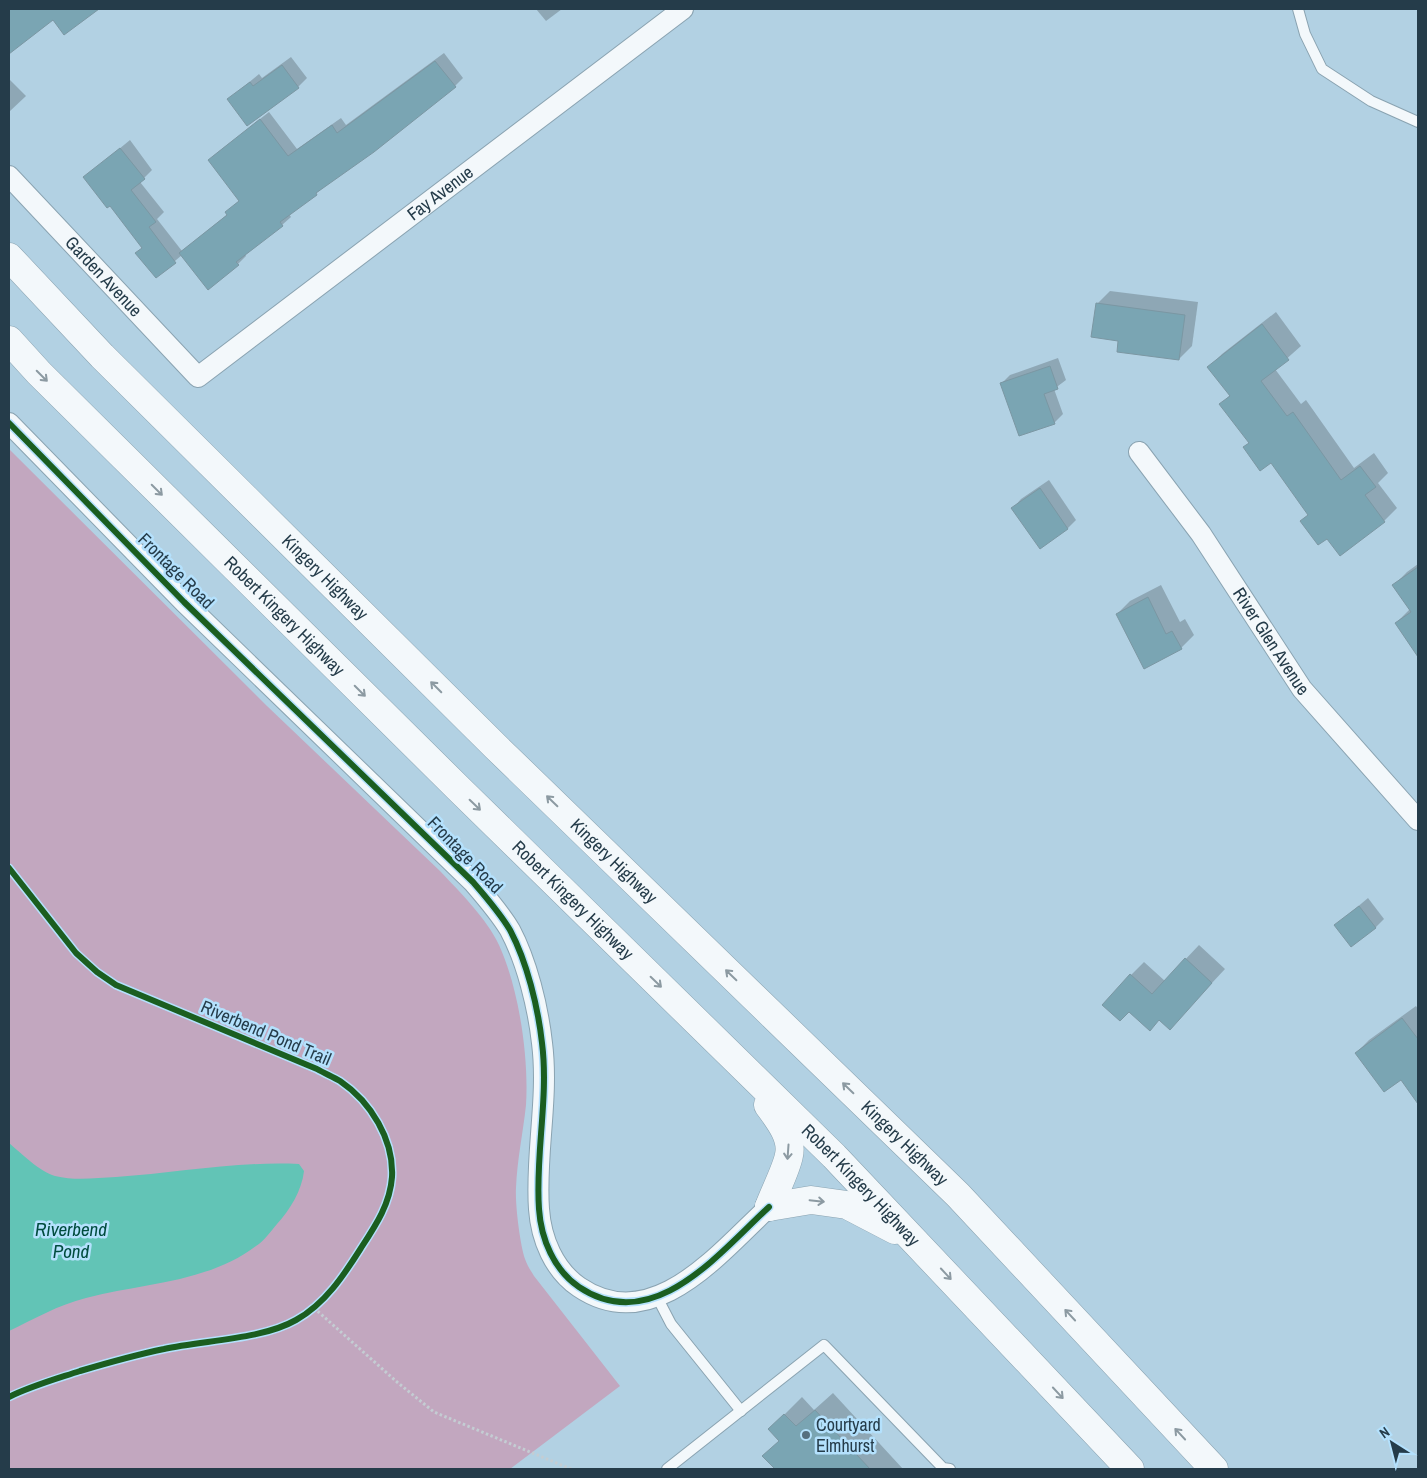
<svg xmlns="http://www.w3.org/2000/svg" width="1427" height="1478" viewBox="0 0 1427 1478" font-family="'Archivo Narrow',sans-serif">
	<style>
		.green { fill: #c2a7bf }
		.water { fill: #62c4b6 }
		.shadow { fill: #0003 }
		.building { fill: #7aa5b3; stroke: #7b97a3 }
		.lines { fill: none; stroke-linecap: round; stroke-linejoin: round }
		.lane-casing { stroke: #8aa3b1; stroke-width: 12 }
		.street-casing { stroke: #8aa3b1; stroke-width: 22 }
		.highway-casing { stroke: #8aa3b1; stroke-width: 29 }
		.path { stroke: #c4cdd3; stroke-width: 3; stroke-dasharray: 2.5 2.5; stroke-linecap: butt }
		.lane { stroke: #f3f8fb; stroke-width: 10 }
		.street { stroke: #f3f8fb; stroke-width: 20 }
		.highway { stroke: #f3f8fb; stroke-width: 28 }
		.cycleway-casing { stroke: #b4e1fd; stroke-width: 9 }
		.cycleway { stroke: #1b5e20; stroke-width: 6 }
		.oneway { stroke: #8c9aa2 }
		.poi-dot { fill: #567080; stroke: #b4e1fd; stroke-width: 2 }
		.labels { text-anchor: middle; stroke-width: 5; stroke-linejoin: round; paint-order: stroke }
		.street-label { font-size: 18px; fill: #253c4a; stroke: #b4e1fd }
		.poi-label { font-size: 18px; fill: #253c4a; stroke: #b4e1fd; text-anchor: start }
		.water-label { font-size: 19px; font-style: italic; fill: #004c3e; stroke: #b4e1fd }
	</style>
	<rect width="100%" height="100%" fill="#b2d1e3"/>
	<!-- green -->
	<path class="green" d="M9,449L267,706L440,871C460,892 487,919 499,945C519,989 529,1057 526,1105C523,1133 517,1160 516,1188C515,1204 520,1244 525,1259C527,1265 531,1271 534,1276L620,1386L510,1469H9Z"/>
	<!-- water -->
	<path class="water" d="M9,1143C21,1153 40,1172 55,1176C75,1181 96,1178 116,1177C177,1173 237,1161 299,1164L304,1171C302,1190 290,1210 277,1224C271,1231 264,1241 256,1246C207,1283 143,1283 86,1298C58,1305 34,1319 9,1331Z"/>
	<!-- shadow -->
	<g class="shadow">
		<polygon points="9,9 97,9 65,33 53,18 9,52"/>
		<polygon points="536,9 562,9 546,21"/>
		<polygon points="444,53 463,78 455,86 289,214 291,217 282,225 245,254 246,256 238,264 182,255 156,277 137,253 143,247 110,204 85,177 130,140 152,170 140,182 164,212 157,219 182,251 228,214 227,212 240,200 209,160 218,152 269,112 297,149 341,118 346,125"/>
		<polygon points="291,57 307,78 298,87 248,124 229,99 259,74 262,78"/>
		<polygon points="9,79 26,96 9,112"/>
		<polygon points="1110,291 1198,302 1192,346 1179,359 1119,340 1097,304"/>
		<polygon points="1276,312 1301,346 1275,369 1301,404 1306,400 1354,468 1374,453 1388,473 1378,483 1397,508 1384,521 1327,537 1302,521 1309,514 1271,462 1245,447 1250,442 1221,404 1230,395 1209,367 1222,354"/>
		<polygon points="1058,358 1066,380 1054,389 1063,414 1054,423 1002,383 1010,375"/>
		<polygon points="1049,480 1076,520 1068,528 1041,547 1013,508 1021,499"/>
		<polygon points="1418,564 1418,638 1410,643 1396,623 1410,609 1394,585 1407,572"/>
		<polygon points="1161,585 1180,622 1185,619 1194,635 1181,648 1117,614 1130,601"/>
		<polygon points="1368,898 1384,919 1376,927 1351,945 1336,925"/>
		<polygon points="1199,945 1225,969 1170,1028 1131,975 1144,962 1165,981"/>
		<polygon points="1416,1006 1418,1009 1418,1101 1401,1078 1356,1053 1369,1040"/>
		<polygon points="833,1393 903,1469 776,1469 764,1456 780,1440 770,1429 802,1397 814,1410"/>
	</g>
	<!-- building -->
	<g class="building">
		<polygon points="9,9 99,9 64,35 53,20 9,54"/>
		<polygon points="435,61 456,87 374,152 316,193 317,195 280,222 283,226 236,262 239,265 208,290 179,253 227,215 225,212 239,201 208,160 260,119 288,156 332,125 337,133"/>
		<polygon points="282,65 299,88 247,126 227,99 250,82 253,86"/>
		<polygon points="120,148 145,179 131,190 156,222 149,227 176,263 156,278 135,253 142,248 110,206 107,208 83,177"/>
		<polygon points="1096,303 1185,315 1179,360 1117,352 1118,341 1091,337"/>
		<polygon points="1262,324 1289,360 1261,381 1287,416 1293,412 1341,480 1360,466 1376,487 1365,495 1385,522 1340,556 1327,539 1318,545 1300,521 1308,515 1271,463 1260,471 1243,447 1249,443 1219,404 1230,396 1207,367"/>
		<polygon points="1050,366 1058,389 1044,394 1055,424 1019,436 1000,383"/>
		<polygon points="1040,488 1068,529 1040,549 1011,508"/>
		<polygon points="1418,567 1418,657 1395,623 1411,612 1392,585"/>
		<polygon points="1148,597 1166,634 1172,631 1182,649 1144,669 1116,614"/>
		<polygon points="1359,906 1376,928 1351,947 1334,925"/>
		<polygon points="1185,958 1212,983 1170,1030 1159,1020 1150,1031 1129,1012 1120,1021 1102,1005 1130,974 1152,994"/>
		<polygon points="1402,1018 1418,1039 1418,1104 1401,1080 1384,1092 1355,1053"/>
		<polygon points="815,1410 870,1469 775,1469 762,1456 779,1441 768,1429 784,1414 796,1426"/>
	</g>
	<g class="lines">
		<!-- lane casing -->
		<g class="lane-casing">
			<g id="lane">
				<polyline points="1298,9 1305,34 1322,69 1371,101 1418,122"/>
				<polyline points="657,1297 671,1324 741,1411"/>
				<polyline points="667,1469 824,1345 943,1468 950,1469"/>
			</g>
		</g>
		<!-- street casing -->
		<g class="street-casing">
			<g id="street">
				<path id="s1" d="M9,176L198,377L683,9"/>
				<path d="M9,423L184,602L473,882C486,897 500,913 510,930C527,962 538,1007 542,1043C549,1098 535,1154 539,1209C541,1239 554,1270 579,1287C653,1337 719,1253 769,1207"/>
				<path id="s2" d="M1139,452L1201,534L1302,689L1418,820"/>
			</g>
		</g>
		<!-- highway casing -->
		<g class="highway-casing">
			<g id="highway">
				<path id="s3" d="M9,257L102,356L496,747L958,1195L1214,1469"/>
				<path id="s4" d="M9,340L39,373L458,788L834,1156L1130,1469"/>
				<path d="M768,1105C778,1119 793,1137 789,1155C787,1168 774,1193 769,1207"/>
				<polyline points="769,1207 811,1200 847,1205 895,1230"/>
			</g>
		</g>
		<!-- path -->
		<polyline class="path" points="314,1308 397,1382 434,1412 571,1469"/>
		<!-- lane -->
		<use href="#lane" class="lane"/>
		<!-- street -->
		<use href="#street" class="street"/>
		<!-- highway -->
		<use href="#highway" class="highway"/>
		<!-- cycleway casing -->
		<g class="cycleway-casing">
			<g id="cycleway">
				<path d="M9,423L184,602L473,882C486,897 500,913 510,930C527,962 538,1007 542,1043C549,1098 535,1154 539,1209C541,1239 554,1270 579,1287C653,1337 719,1253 769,1207"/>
				<path d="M9,868L76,953L97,972L116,985L317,1069C324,1073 333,1077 340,1081C371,1102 394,1140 392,1177C390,1204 376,1225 361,1248C344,1275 325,1304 296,1320C261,1340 203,1340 164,1349C135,1355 107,1363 80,1371C56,1379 31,1386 9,1397"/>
			</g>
		</g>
		<!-- cycleway -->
		<use href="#cycleway" class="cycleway"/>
	</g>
	<!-- one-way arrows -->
	<defs><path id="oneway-shaft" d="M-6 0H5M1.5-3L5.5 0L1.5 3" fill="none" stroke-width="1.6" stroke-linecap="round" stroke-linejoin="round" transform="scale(1.25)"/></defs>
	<g class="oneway">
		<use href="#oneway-shaft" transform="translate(42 376) rotate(45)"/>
		<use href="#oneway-shaft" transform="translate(157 490) rotate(45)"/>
		<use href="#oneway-shaft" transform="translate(436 687) rotate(-135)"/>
		<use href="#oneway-shaft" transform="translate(360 691) rotate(45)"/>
		<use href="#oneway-shaft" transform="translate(552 801) rotate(-136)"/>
		<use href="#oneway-shaft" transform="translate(475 805) rotate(44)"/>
		<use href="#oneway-shaft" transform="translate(731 975) rotate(-136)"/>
		<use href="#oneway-shaft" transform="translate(656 982) rotate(44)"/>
		<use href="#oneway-shaft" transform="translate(848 1088) rotate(-136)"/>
		<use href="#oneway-shaft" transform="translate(788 1152) rotate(94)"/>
		<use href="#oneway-shaft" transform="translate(817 1201) rotate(6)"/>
		<use href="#oneway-shaft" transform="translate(946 1274) rotate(47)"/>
		<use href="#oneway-shaft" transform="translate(1070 1315) rotate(-133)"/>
		<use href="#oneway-shaft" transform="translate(1058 1393) rotate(47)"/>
		<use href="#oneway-shaft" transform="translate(1180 1434) rotate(-133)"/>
	</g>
	<!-- markers -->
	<circle class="poi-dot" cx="806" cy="1435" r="5"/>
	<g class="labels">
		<!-- street labels -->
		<g class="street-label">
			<text dy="6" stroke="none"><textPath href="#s1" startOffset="580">Fay Avenue</textPath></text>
			<text dy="6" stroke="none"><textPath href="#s1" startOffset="138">Garden Avenue</textPath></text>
			<text transform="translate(176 571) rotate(45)" y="6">Frontage Road</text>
			<text dy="6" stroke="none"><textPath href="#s3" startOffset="450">Kingery Highway</textPath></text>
			<text dy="6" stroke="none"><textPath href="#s4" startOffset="390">Robert Kingery Highway</textPath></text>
			<text dy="6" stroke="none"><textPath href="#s2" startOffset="231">River Glen Avenue</textPath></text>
			<text transform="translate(465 855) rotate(46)" y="6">Frontage Road</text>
			<text dy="6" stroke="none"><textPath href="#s3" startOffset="855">Kingery Highway</textPath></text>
			<text dy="6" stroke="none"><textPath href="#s4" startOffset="795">Robert Kingery Highway</textPath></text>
			<text transform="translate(266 1033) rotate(23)" y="6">Riverbend Pond Trail</text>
			<text dy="6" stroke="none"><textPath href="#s3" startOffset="1260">Kingery Highway</textPath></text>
			<text dy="6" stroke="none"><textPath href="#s4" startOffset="1200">Robert Kingery Highway</textPath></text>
		</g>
		<!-- poi labels -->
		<g class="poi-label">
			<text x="816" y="1431">Courtyard<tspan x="816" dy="21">Elmhurst</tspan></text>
		</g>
		<!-- water labels -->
		<g class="water-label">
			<text x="71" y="1236">Riverbend<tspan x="71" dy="22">Pond</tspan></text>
		</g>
	</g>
	<!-- border -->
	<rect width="1427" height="1478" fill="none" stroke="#253c4a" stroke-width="20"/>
	<!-- north arrow -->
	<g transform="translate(1392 1443) rotate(324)" stroke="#b4e1fd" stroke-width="4" paint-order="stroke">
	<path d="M0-4L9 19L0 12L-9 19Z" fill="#253c4a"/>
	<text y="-8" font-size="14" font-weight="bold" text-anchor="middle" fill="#253c4a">N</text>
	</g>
</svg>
